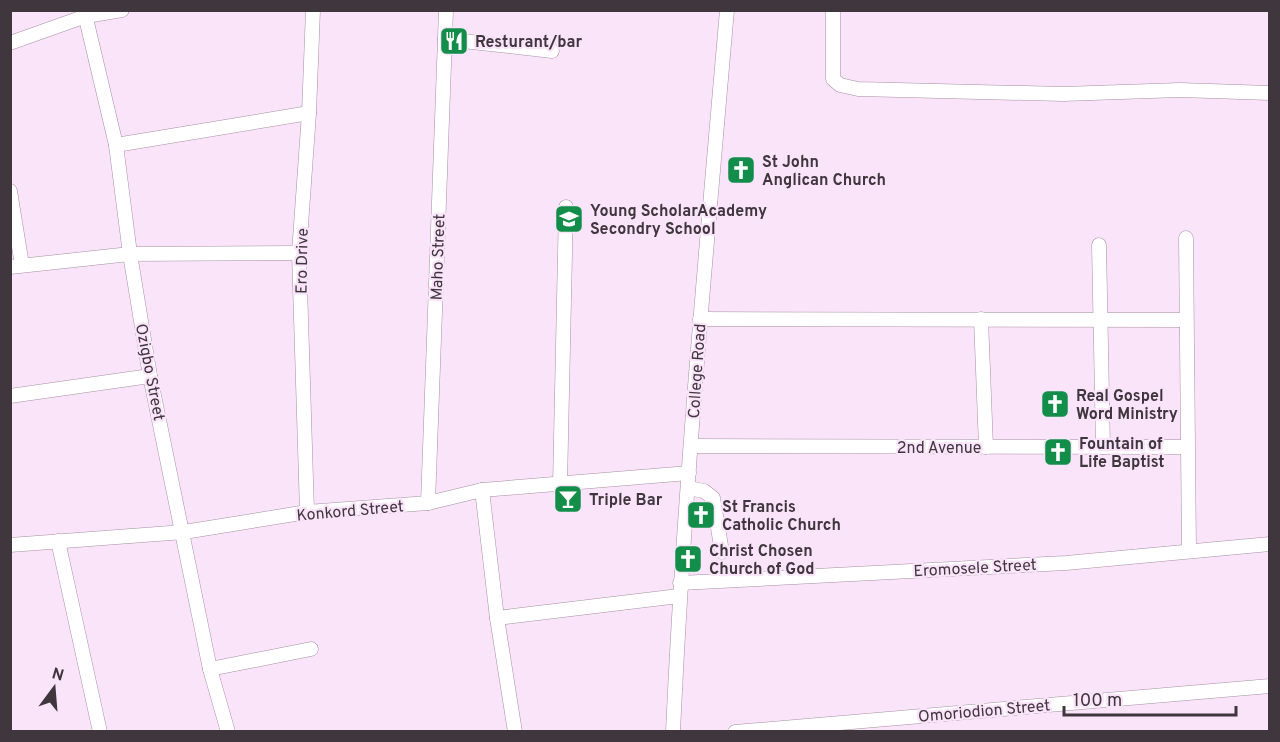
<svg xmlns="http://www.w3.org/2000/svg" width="1280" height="742" viewBox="0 0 1280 742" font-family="Overpass,sans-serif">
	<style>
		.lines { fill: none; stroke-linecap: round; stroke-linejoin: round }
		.minor-casing { stroke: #a590a4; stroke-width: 15 }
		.minor { stroke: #fff; stroke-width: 14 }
		.labels { text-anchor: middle; stroke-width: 4.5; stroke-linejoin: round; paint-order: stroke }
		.poi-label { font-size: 16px; font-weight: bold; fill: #3f363e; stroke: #fae4f9; text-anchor: start }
		.street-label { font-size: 16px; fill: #3f363e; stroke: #fae4f9 }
	</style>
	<rect width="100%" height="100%" fill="#fae4f9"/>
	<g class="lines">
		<!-- minor casing -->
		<g class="minor-casing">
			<g id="minor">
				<polyline points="84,10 116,145 130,254 150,376 210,669 228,732"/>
				<polyline points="833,10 833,79 840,85 858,89 1063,94 1180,90 1270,93"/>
				<polyline points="445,39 552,51"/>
				<polyline points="10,43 86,16 122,10"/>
				<polyline points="116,145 309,113"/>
				<polyline points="10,191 22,265"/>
				<polyline points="1186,238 1189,551"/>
				<polyline points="1099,245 1103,447"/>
				<polyline points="10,267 130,254 299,253"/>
				<polyline points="700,319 1186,320"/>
				<polyline points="981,319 986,447"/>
				<polyline points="10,396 150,376"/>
				<polyline points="691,446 1186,447"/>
				<polyline points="560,485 566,207"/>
				<polyline points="688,488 704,491 713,498 722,552"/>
				<polyline points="482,490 497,618 515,732"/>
				<polyline points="428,503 446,10"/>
				<polyline points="307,512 299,253 309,113 313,10"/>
				<polyline points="58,541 100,732"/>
				<polyline points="10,545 184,532 307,512 428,503 482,490 689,473"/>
				<polyline points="680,583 1066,563 1270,544"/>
				<polyline points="497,618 679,596"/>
				<polyline points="210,669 311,649"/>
				<path d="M673,732C684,491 706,251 727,10"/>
				<polyline points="735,732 1270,686"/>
			</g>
		</g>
		<!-- minor -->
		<use href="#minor" class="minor"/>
	</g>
	<!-- icons -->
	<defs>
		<g id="restaurant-square" transform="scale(1.5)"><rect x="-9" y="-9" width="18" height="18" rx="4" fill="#128e4a" stroke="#fae4f9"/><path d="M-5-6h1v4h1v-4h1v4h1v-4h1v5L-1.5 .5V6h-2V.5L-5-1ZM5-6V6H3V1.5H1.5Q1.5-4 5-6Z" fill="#fff"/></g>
		<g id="church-square" transform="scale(1.5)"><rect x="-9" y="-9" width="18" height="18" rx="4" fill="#128e4a" stroke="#fae4f9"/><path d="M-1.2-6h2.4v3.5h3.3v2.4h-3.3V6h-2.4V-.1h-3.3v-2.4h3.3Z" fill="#fff"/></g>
		<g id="school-square" transform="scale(1.5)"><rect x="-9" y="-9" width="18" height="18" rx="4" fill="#128e4a" stroke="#fae4f9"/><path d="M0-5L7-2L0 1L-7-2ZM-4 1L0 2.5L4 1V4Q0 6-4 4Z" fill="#fff"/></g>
		<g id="bar-square" transform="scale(1.5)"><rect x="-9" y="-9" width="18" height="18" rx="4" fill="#128e4a" stroke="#fae4f9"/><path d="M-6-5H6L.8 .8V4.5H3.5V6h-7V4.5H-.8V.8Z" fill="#fff"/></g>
	</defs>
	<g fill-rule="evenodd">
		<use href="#restaurant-square" x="454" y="41"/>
		<use href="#church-square" x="741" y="170"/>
		<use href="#school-square" x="569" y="219"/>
		<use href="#church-square" x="1055" y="404"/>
		<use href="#church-square" x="1058" y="452"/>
		<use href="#bar-square" x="568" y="499"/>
		<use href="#church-square" x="701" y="515"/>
		<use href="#church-square" x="688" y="559"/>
	</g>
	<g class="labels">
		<!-- poi labels -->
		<g class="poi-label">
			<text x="475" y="47">Resturant/bar</text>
			<text x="762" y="167">St John<tspan x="762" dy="18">Anglican Church</tspan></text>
			<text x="590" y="216">Young ScholarAcademy<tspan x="590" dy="18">Secondry School</tspan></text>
			<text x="1076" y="401">Real Gospel<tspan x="1076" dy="18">Word Ministry</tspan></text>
			<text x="1079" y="449">Fountain of<tspan x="1079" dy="18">Life Baptist</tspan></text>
			<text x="589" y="505">Triple Bar</text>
			<text x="722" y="512">St Francis<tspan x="722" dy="18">Catholic Church</tspan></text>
			<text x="709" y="556">Christ Chosen<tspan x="709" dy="18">Church of God</tspan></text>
		</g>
		<!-- street labels -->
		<g class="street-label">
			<text transform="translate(437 257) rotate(-88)" y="6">Maho Street</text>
			<text transform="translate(301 261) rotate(-89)" y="6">Ero Drive</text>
			<text transform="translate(696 371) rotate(-86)" y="6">College Road</text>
			<text transform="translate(151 372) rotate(79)" y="6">Ozigbo Street</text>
			<text x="939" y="453">2nd Avenue</text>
			<text transform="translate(350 510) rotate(-5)" y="6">Konkord Street</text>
			<text transform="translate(975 567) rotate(-3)" y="6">Eromosele Street</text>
			<text transform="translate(984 710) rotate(-5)" y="6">Omoriodion Street</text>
		</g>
	</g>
	<!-- border -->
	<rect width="1280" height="742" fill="none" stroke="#3f363e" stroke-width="24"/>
	<!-- north arrow -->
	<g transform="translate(54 688) rotate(16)" stroke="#fae4f9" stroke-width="4.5" paint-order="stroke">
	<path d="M0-4.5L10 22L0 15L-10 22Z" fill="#3f363e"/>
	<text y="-9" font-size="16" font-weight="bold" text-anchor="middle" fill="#3f363e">N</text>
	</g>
	<!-- scale -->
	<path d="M1064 706v9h172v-9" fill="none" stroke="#3f363e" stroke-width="3"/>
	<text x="1073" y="706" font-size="18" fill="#3f363e" stroke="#fae4f9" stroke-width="4.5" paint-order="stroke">100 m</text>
</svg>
